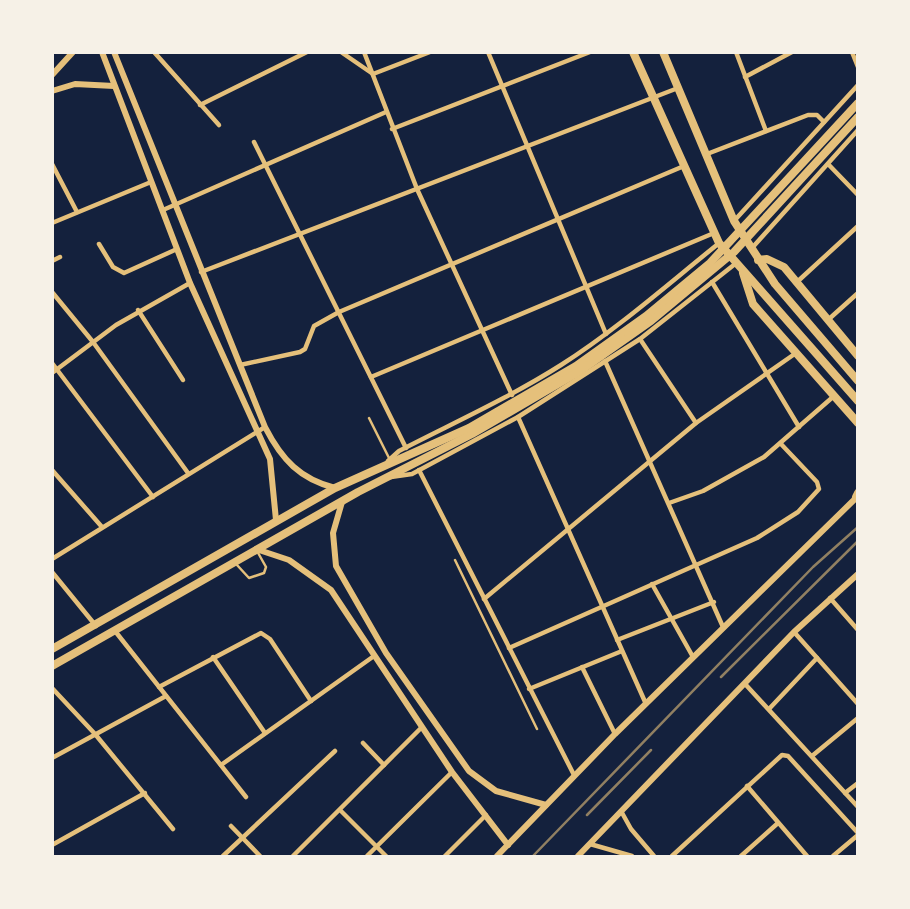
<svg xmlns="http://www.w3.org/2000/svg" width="910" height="909" viewBox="0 0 910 909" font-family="Merriweather,serif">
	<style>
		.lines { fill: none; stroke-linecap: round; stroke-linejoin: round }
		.service { stroke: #e5c07b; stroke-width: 2.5 }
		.minor { stroke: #e5c07b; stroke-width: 4.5 }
		.tertiary { stroke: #e5c07b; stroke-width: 6 }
		.primary { stroke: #e5c07b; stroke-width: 8 }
		.rail { stroke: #918062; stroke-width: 2.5 }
	</style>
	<rect width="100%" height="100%" fill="#14213d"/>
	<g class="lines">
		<!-- service -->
		<g class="service">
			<polyline points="369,418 390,460"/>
			<polyline points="455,560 537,729"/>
			<polyline points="237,565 249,578 264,573 266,567 257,551"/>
		</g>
		<!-- minor -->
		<g class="minor">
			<polyline points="154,52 219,125"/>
			<polyline points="341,52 373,74 430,52"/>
			<polyline points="364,52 417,189 512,395"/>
			<polyline points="488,52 606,334"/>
			<polyline points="736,52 766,131"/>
			<polyline points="852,52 858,67"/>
			<polyline points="745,77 792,52"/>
			<polyline points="200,105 307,52"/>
			<polyline points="392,129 590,52"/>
			<polyline points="254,142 406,448"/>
			<polyline points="707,154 808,115 817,115 824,122"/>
			<polyline points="52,164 77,212"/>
			<polyline points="829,165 858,195"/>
			<polyline points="163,210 386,112"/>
			<polyline points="734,221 858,85"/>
			<polyline points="52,223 151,182"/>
			<polyline points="99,244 113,267 124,273 177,249"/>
			<polyline points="752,248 858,130"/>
			<polyline points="52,261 60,257"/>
			<polyline points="201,272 678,88"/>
			<polyline points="712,282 799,427"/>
			<polyline points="797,282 858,226"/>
			<polyline points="52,292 93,342 188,473"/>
			<polyline points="138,310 183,380"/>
			<polyline points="829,319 858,293"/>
			<polyline points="640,339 696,423"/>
			<polyline points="605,361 723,627"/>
			<polyline points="52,363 153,497"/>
			<polyline points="240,365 300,352 305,349 314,326 339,312 684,166"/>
			<polyline points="52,373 116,325 190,283"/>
			<polyline points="371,377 714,233"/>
			<polyline points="518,417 646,704"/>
			<path d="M388,461L399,451C453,423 509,398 561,365C616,330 667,285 718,244"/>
			<polyline points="52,470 102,527"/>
			<polyline points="419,470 574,775"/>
			<polyline points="391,477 412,474 518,417 640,339 735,264"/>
			<polyline points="669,503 703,491 764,457 834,396"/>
			<polyline points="52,559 265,427"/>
			<polyline points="52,572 96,626"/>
			<polyline points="652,584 693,657"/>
			<polyline points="830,598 858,630"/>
			<polyline points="484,599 696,423 796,353"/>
			<polyline points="115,631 246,797"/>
			<polyline points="794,632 858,704"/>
			<polyline points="617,640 714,602"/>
			<polyline points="509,648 757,538 798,512 819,489 817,482 781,444"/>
			<polyline points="213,657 265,733"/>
			<polyline points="582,667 615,734"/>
			<polyline points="746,685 858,807"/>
			<polyline points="159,687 261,633 270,639 311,701"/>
			<polyline points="52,688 95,734 173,829"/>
			<polyline points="529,689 622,651"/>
			<polyline points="769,709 817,658"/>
			<polyline points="363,743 384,765"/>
			<polyline points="812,756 858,718"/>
			<polyline points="52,758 166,696"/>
			<polyline points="221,765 374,656"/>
			<polyline points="747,786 807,856"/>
			<polyline points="845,793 858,783"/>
			<polyline points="340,810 386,856"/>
			<polyline points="621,811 631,829 654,856"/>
			<polyline points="231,826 260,856"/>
			<polyline points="590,844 632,856"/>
			<polyline points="52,845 145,793"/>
			<polyline points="223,856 335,751"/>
			<polyline points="293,856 422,727"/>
			<polyline points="367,856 452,772"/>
			<polyline points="445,856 486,815"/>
			<polyline points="672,856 782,755 788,756 858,833"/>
			<polyline points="741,856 778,823"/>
			<polyline points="833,856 858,835"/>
		</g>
		<!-- tertiary -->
		<g class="tertiary">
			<polyline points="102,52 190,283 270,459 276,520"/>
			<path d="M114,52L265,427C282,460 300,479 335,488"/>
			<polyline points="52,75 73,52"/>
			<polyline points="52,91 75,84 114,86"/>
			<polyline points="342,502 333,533 336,566 386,653 469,771 496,791 546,805"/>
			<polyline points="256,549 289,560 331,590 452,772 508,845"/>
			<polyline points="497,856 615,734 858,496"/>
			<polyline points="578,856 794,632 858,574"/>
		</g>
		<!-- primary -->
		<g class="primary">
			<polyline points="633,52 719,243 858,401"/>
			<polyline points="663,52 734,221 775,284 858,381"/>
			<polyline points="758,260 767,259 784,267 858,356"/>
			<polyline points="743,273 753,304 858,423"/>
			<polyline points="856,497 858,493"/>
			<polyline points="52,649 335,488 469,428 576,366 646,316 710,263 858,103"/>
			<polyline points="52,666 358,492 472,434 580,371 651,321 734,252 858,117"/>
		</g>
		<!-- rail -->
		<g class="rail">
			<polyline points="721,677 858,541"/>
			<polyline points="587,815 651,750"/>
			<polyline points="533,856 813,567 858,527"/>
		</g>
	</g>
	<!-- border -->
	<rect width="910" height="909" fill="none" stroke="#f6f1e7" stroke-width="108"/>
</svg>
